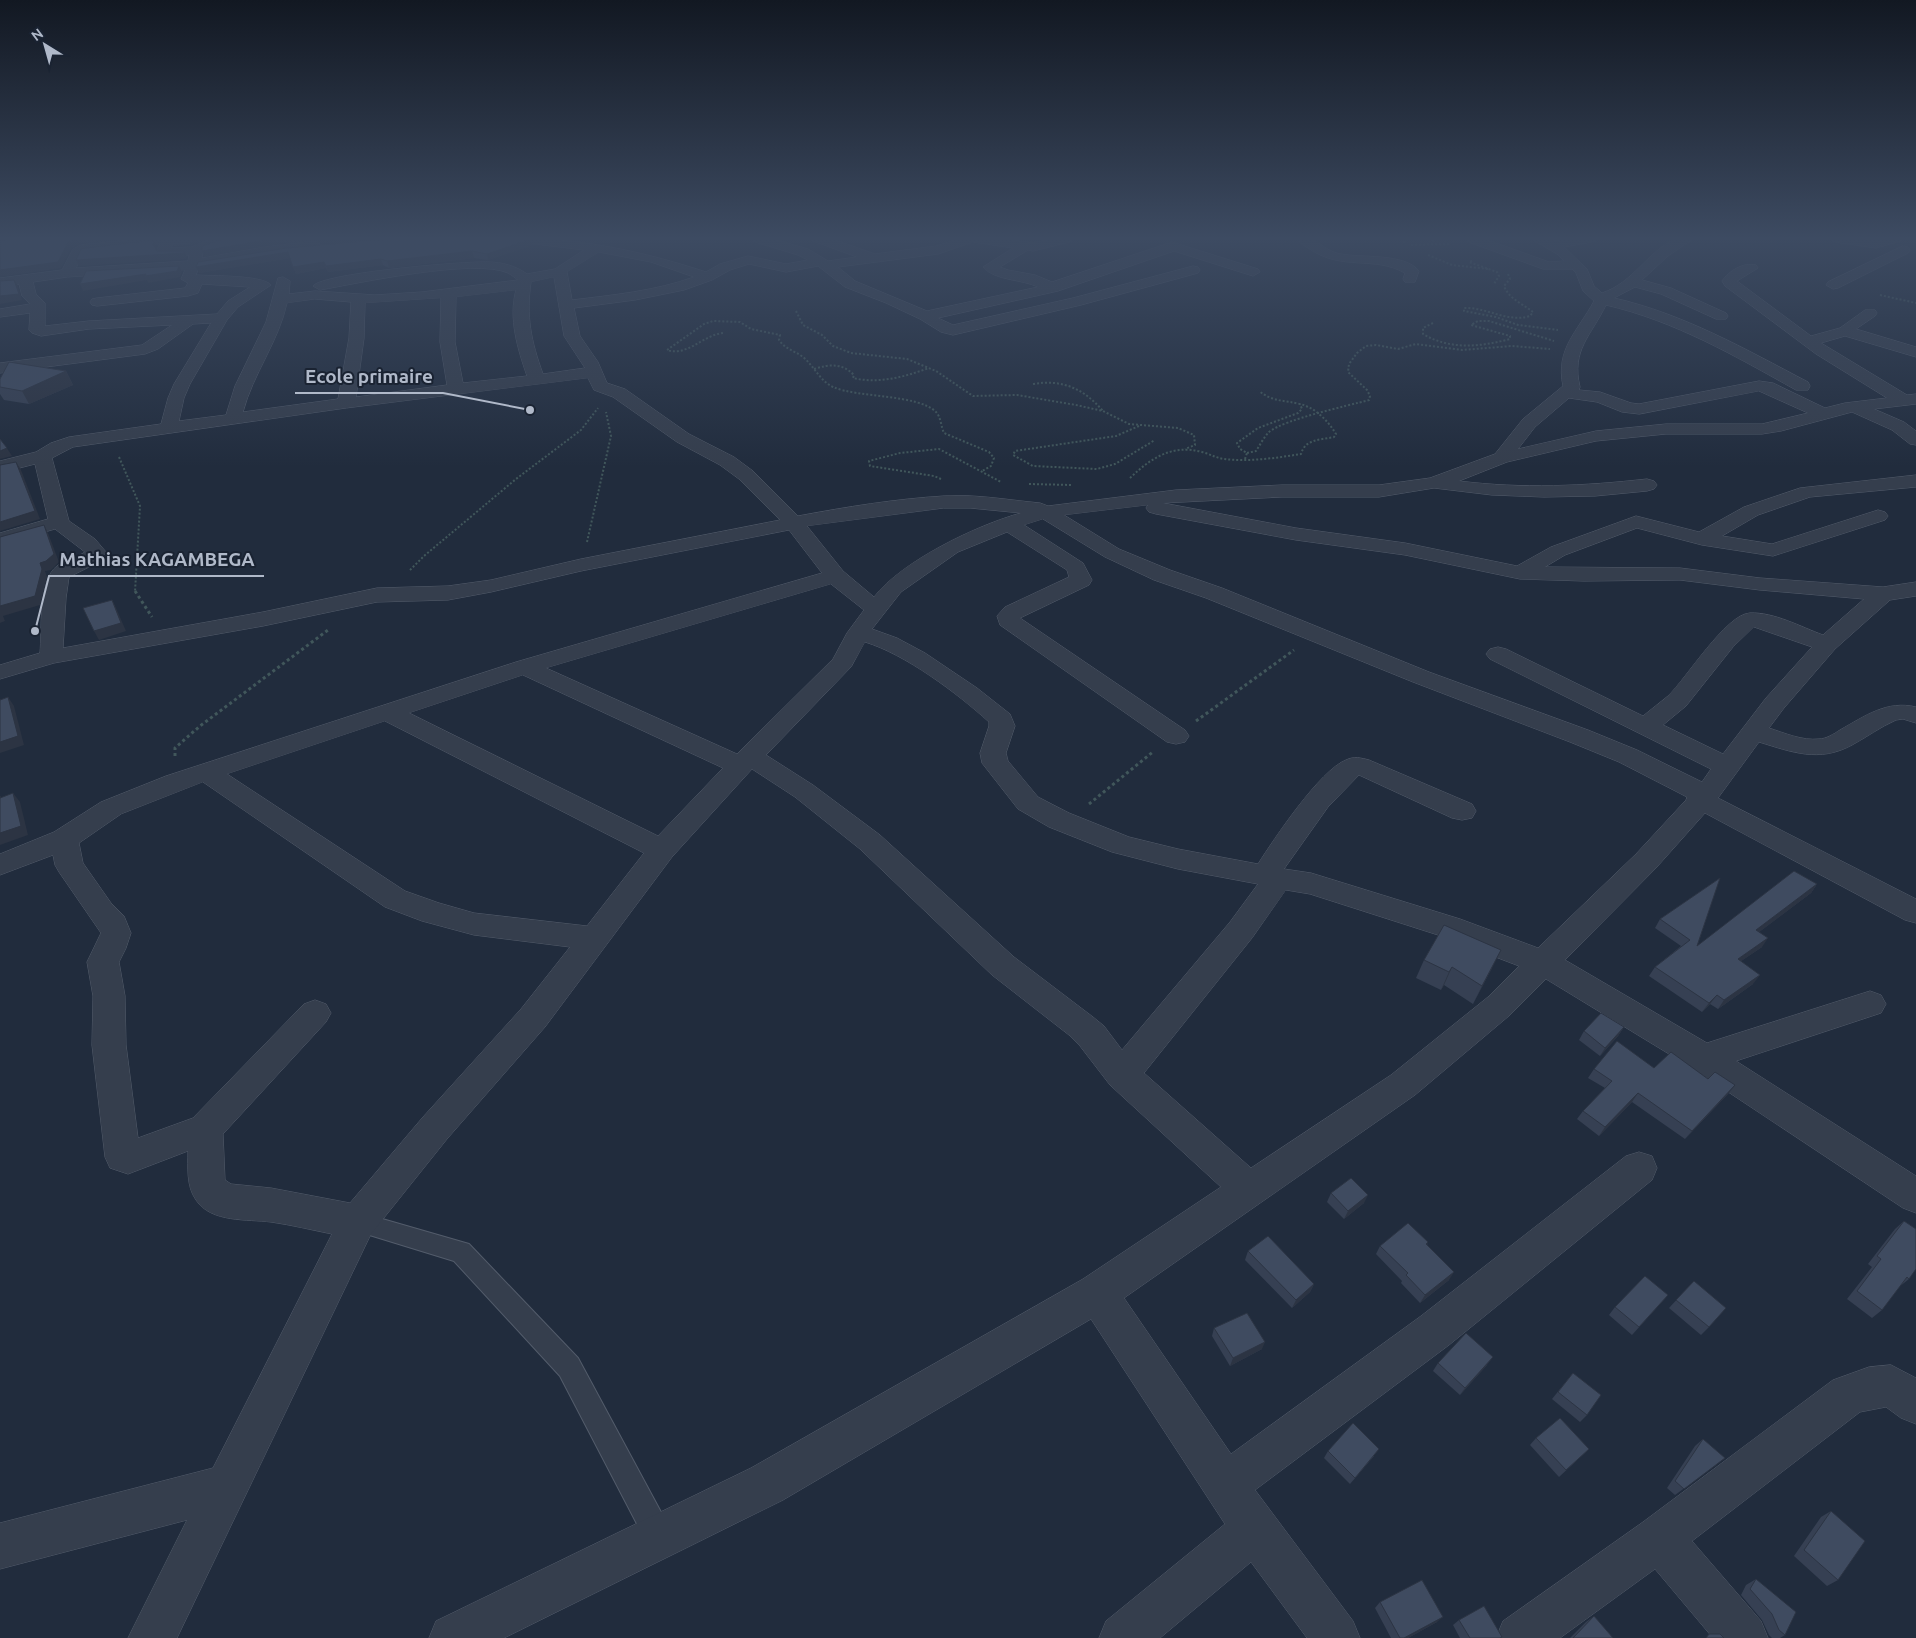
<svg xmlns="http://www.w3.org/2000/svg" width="1916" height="1638" viewBox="0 0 1916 1638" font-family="Ubuntu,sans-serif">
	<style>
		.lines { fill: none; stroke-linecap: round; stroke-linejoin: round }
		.service-casing { stroke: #535c6b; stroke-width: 2 }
		.minor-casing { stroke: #535c6b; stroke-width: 1 }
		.path-far1 { stroke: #41575b; stroke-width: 2; stroke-dasharray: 2 2; stroke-linecap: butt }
		.path { stroke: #41575b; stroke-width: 3; stroke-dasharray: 3 3; stroke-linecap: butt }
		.service { fill: #353e4d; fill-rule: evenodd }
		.minor { fill: #353e4d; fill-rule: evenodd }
		.wall { fill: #364053 }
		.shaded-wall { fill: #2c3443 }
		.building { fill: #3f4b60; stroke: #2c3443 }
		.leader { fill: none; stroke: #b0b9c9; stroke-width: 2 }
		.callout-dot { fill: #b0b9c9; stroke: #1a2332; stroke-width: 2 }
		.callout-label { font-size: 19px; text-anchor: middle; font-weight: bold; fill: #b0b9c9; stroke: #1a2332; stroke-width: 4; stroke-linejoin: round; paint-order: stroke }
	</style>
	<rect width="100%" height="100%" fill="#212c3d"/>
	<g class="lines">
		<!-- service casing -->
		<g class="service-casing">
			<polygon id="service" points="358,1212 469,1244 578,1358 669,1527 672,1537 669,1547 659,1550 649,1547 560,1376 454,1261 350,1229 347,1222 350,1215"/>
		</g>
		<!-- minor casing -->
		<g class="minor-casing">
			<g id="minor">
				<path d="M149,238H173L174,241L171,248L191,247L215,238H231L230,241L203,251L202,258L264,247L315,241L321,245L315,249L264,255L199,267L196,275C211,276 263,275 271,285L238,307L227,320L190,384L184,398L179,421L226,415L235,386L266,322L278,278L283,277L290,281L289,294L315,291L375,295L422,292L518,280C515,278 512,275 508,273C475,258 359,283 320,290L313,286C323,273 465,261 488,262C502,262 516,266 527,274L555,269L584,250L519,242L514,241L513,238C580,238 642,251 706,272L720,264L748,256L786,264L808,260L798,255L752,241L751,238H769L808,249L828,261L857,257L813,241L812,238H829L875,254L936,246L961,238H995L1033,243L1055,238H1074L1073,241L1033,251L1028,250L1000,267L1008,270L1035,275L1052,282L1172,242L1258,269L1260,272L1253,276L1174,251L1058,291L938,318L953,325L1073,298L1193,266L1198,267L1200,270L1198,273L1081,305L953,335L941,332L920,319L886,303L845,287L818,266L786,272L749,264L730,270L712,280L684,290L635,300L574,308L580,336L598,362L607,383L625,389L689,434L734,457L753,471L798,516C846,507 895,499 944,496C976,494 1008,500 1040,503L1048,506L1176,490L1282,485H1379L1430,478L1495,454L1523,419L1563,386C1555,349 1578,331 1594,301L1583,291L1576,273L1572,269H1543L1466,241L1465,238H1482L1549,262L1564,261L1557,254L1535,241L1534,238H1548L1554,241L1573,238H1598L1597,241L1564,247L1587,269L1594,286L1602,293C1633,283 1647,252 1675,239C1680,237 1686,238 1691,238L1690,241L1668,256L1642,280L1671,288L1726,313L1728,316L1726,319H1716L1661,294L1635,287L1614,298C1684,314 1745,349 1808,382L1810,386L1808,390H1796C1735,356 1675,321 1606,305C1591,336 1571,350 1580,387L1579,390L1600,392L1631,403L1639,404L1759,381L1773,383L1825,408L1845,403L1887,398L1816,354L1725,286L1722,281C1729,271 1743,262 1756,265L1758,268L1737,281L1811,336L1840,328L1865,310H1875L1877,313L1875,316L1856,329L1916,347V357L1845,336L1821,343L1907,395L1916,394V404L1874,409L1904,422L1916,431V445L1910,444L1892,430L1852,412L1781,431L1762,434H1666L1596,441L1507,462L1459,481C1522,489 1585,486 1647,479L1654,481L1657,485L1654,489L1647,491L1595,496L1544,497L1492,495L1434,488L1379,497H1282L1163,503L1296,528L1405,543L1517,566L1551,547L1636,516L1699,532L1744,507L1800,488L1916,475V487L1810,497L1758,515L1722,536L1772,544L1878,510L1885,512L1888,516L1885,520L1773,556L1702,545L1637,528L1565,555L1545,567L1680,568L1760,578L1883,587L1916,582V596L1890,600L1835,649L1784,708L1769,728C1784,733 1803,741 1819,739C1826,739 1834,734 1840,730C1865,716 1887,700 1916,707V723L1903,719L1896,720C1880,727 1867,737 1852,745C1819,763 1792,752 1759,742L1718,798L1916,899V923L1905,920L1705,813L1656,868L1565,960L1707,1043L1870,991L1881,995L1886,1004L1881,1013L1736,1061L1916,1176V1213L1903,1208L1692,1068L1546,979L1510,1015L1415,1095L1124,1298L1231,1454L1421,1316L1626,1156L1639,1152L1652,1156L1657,1168L1652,1180L1449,1345L1255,1490L1353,1621L1360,1638H1307L1251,1562L1160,1638H1099L1106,1621L1225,1524L1091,1319L783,1500L504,1638H429L436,1621L751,1468L1083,1279L1221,1187L1110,1085L1080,1046L1069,1035L992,975L860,849L795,797L752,769L672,857L545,1027L447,1139L371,1234L177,1638H128L187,1520L0,1569V1523L213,1468L332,1234C312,1230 292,1225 271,1222C248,1219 211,1223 196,1200C186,1186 188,1167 188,1151L128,1174L110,1168L105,1157L92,1045L93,996L87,962L101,933L59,872L55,865L53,855L0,875V854L54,832L101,802L166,776L516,662L822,573L789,530L581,571L491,592L448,600L377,602L263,626L54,663L0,679V665L40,653C42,631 38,580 57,566C65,559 76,558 85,552L55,529L0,545V533L48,519L35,464L0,473V461L36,452L51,443L69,437L161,424L168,398L174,384L211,323L193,324L158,349L145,354L0,373V363L142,345L172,325L89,329L41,336L32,333L29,330L30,313L0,317V309L30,304L22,296L19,284L0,286V278L62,270L73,249L81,245ZM973,242L1013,248L983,267C995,281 1022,279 1038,287L927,311L855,281L838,267L938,254ZM160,244L157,249L160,255H189L188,261L76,268L83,254L89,252ZM599,252L651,262L694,277C655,291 613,295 572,300L567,272ZM185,270L181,279L188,283L185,288L97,298L92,299L90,302L92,305L97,306L188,296L198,293L202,284L250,287L228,301L217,314L89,321L45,326V303L36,294L33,282L67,277ZM554,277L564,336L585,368L543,374C531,341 526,316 531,282ZM516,290C508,318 518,350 527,376L463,383L455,342L456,297ZM441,298L440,342L447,385L356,397L364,338L365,303ZM315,299L351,302L349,338L338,399L243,412C253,374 279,341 287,303ZM588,378L594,390L613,397L677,442L720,465L739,479L780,520L581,559L491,580L448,586L377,588L263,612L63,648L66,598L69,577L97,563L106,552L95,539L69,521L52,458L73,447L346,408ZM1759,391L1808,413L1762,424H1666L1596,431L1518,449L1535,427L1569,398L1597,402L1622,412L1639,414ZM1148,505L1146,508L1149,512L1156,514L1296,540L1405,555L1520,579L1584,581L1680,580L1760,590L1864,599L1823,635C1801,627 1774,612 1750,613C1726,614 1686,679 1668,696C1660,703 1651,709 1643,716L1506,649L1498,647L1490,649L1486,654L1490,659L1711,769L1702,782L1637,750L1588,730L1429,672L1222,588L1170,570L1119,549L1064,515ZM944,508H970L1021,513C977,525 902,561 874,597L843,571L807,526ZM1043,519L1105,557L1154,580L1206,598L1413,682L1570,742L1619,762L1687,797L1686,800L1636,854L1538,948L1460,919L1311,873L1284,869L1328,807L1359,775L1452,818L1462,820L1472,818L1476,811L1472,804L1369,760C1361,758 1354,756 1346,760C1320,770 1274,839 1258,864L1178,849L1129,837L1069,813L1038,797L1008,761L1006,753L1015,726L1010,714L977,688L925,653L897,638L872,629L901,592L958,552L1007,532L1067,570L1069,577L1005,607L997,616L1000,625L1167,742L1176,744L1185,742L1189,736L1185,730L1020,618L1089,585L1092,580L1083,563L1024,525ZM831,584L864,610L847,633L833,659L737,754L546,668ZM1754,627L1812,647L1766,698L1723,754L1663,725L1686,706L1733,647ZM865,642C905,654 957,693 989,722V726L980,753L982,763L1018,809L1049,827L1112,852L1178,869L1258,884L1230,922L1122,1050L1104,1026L1093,1017L1014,957L880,835L813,785L766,755L851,667ZM523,675L723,768L658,836L409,713ZM385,721L644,853L587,926L474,913L439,903L405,891L227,774ZM203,782L385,907L422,921L474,935L570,947L521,1009L423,1117L350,1203L271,1188L231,1184L225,1180L223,1134L326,1022L331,1013L326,1004L315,1000L304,1004L193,1118L138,1138L126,1045L125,996L119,962L126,948L131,933L124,916L111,903L83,863L79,843L121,814ZM1286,890L1310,894L1438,935L1519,966L1488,997L1391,1075L1251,1168L1144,1073L1252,938Z"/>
				<path d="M1296,238C1318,235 1322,251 1341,254C1362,258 1405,253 1419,271L1415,282H1405L1403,279L1405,273C1373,255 1343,272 1308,248C1303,245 1299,242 1296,238Z"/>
				<path d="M1829,238C1843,236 1858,239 1873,240C1883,240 1892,237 1901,238L1900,241L1876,248L1835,242Z"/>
				<polygon points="1903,246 1908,247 1910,250 1908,253 1838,288 1833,289 1826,285 1828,282"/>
				<polygon points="1891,1365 1916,1378 1916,1424 1901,1418 1886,1407 1860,1412 1692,1541 1761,1621 1768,1638 1713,1638 1655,1569 1560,1638 1496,1638 1503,1621 1643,1522 1833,1380 1869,1367"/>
			</g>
		</g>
		<!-- path-far1 -->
		<g class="path-far1">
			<polyline points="1401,238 1405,244"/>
			<polyline points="1429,238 1436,243"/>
			<polyline points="1411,245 1450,244"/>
			<polyline points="1428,255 1452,265 1488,269"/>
			<polyline points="1472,261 1469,262 1497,272 1499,276 1494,284"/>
			<path d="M1508,274L1510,279L1504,286C1509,299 1523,304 1533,312L1530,316C1507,323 1487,307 1464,308V311L1496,317L1518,325L1558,330"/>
			<polyline points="1880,295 1916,303"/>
			<polyline points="796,311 803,325 822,335 833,346 851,353 907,359 936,371 973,396 1017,395 1076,405 1103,411 1129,424 1178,428 1194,435 1195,445 1185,449"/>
			<path d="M1433,323L1423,328V334C1450,350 1480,347 1510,339V336L1471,325L1478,321H1489L1554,341"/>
			<path d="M723,333C703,335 687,357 667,350L704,324L713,321L740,322L751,329L780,335L779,340C785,349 795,351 803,357C815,367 819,380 833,387C858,398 918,394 936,412C941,417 941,427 944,433L989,452L994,458L991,466L982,471"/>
			<path d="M814,369C830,364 842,363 854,375L853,378C879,384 904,377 929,368"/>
			<path d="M1033,384C1063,379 1084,389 1103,411"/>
			<polyline points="1139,426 1116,436 1015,451 1013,455 1033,466 1097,469 1115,464 1155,440"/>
			<path d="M1247,453L1256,451C1260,445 1264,437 1269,432C1285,419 1347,406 1369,400L1370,396L1367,390L1348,372L1349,364L1357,353L1366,346L1376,345L1398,349L1416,344L1462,350L1512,346L1550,349"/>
			<polyline points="119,457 140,506 135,592"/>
			<polyline points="1245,459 1247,453 1240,449 1237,443 1258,428 1298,413 1302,409 1300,404"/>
			<path d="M1130,478C1151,458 1172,444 1202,452C1210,454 1216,458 1224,459C1249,462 1276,458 1301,454C1305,439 1320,440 1334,437L1336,434C1328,421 1316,408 1300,404C1284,400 1273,402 1259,391"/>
			<polyline points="941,479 934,476 870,466 869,461 900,453 939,449 1001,482"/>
			<polyline points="1029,484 1071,485"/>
			<polyline points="587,542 611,436 606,412"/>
			<polyline points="410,570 424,556 516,479 581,430 598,408"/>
		</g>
		<!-- path -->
		<g class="path">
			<polyline points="135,591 152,617"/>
			<polyline points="1196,721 1294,650"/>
			<polyline points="175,756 175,748 200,726 328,630"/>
			<polyline points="1089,804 1154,751"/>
		</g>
		<!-- service -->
		<use href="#service" class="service"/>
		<!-- minor -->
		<use href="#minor" class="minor"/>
	</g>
	<!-- wall -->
	<g class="wall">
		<polygon points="172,238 211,238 191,245 174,246 171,240"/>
		<polygon points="532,245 488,260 474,258 389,268 383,265 328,272 326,268 296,274 290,258 199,273 198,262"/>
		<polygon points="66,371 73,385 29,404 4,400 0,394 0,379"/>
		<polygon points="1720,878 1697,946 1817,884 1811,893 1759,932 1762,947 1741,961 1753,984 1718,1009 1710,1004 1702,1012 1649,976 1655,967 1681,946 1655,928 1660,919"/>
		<polygon points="1424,960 1492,968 1473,1004 1444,985 1441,990 1416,978"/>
		<polygon points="1624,1027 1618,1036 1600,1056 1579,1040 1584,1031"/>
		<polygon points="1654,1068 1708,1079 1735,1085 1728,1094 1685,1139 1632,1102 1599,1136 1577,1119 1583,1111 1605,1088 1588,1078 1594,1069"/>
		<polygon points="1331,1193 1364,1203 1344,1219 1327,1202"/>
		<polygon points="1904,1221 1909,1279 1899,1287 1882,1310 1872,1318 1847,1299 1872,1267 1868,1264 1895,1229"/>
		<polygon points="1428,1242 1427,1244 1449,1280 1420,1303 1401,1283 1402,1281 1376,1254 1380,1246"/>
		<polygon points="1248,1251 1314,1284 1310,1292 1292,1308 1245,1260"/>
		<polygon points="1694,1281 1709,1327 1701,1335 1669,1308"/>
		<polygon points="1668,1295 1632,1335 1609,1315 1615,1307"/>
		<polygon points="1214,1328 1262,1349 1230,1366 1212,1336"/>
		<polygon points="1438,1363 1487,1365 1460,1395 1433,1371"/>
		<polygon points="1573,1373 1587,1415 1580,1422 1552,1399"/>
		<polygon points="1536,1438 1589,1449 1559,1477 1530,1445"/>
		<polygon points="1703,1439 1716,1465 1675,1495 1667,1488 1695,1446"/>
		<polygon points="1328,1451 1374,1456 1350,1484 1324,1458"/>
		<polygon points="1831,1511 1838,1580 1827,1586 1794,1556 1821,1517"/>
		<polygon points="1756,1579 1785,1635 1780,1638 1772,1638 1769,1635 1762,1620 1741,1595 1746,1585"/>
		<polygon points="1380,1602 1437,1622 1408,1638 1391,1638 1375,1608"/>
		<polygon points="1594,1616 1613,1638 1570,1638 1586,1622"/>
		<polygon points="1459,1620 1500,1638 1460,1638 1453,1625"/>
	</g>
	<!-- shaded-wall -->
	<g class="shaded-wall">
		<polygon points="77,238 135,238 81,243 71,248 61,268 0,277 0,270 68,242"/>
		<polygon points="192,238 211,238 191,245 188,239"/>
		<polygon points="278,238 346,238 289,242 204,257 202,251"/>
		<polygon points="531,239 532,245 488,260 487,254"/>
		<polygon points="154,240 156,246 155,250 153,244"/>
		<polygon points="184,251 187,257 186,259 79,266 76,260"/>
		<polygon points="472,251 474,258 389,268 387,261"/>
		<polygon points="288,252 291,258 199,273 196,267"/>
		<polygon points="381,259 383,265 328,272 326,266"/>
		<polygon points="324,262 326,268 296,274 293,267"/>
		<polygon points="179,266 182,272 180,277 148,283 147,280 83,291 80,284 146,274"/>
		<polygon points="14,280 18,286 22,300 0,304 0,296"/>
		<polygon points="66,371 73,385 29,404 22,391"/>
		<polygon points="7,448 12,456 0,459 0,451"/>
		<polygon points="16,462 21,470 40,519 0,531 0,522"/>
		<polygon points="44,525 48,533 59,562 51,570 45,571 47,577 40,605 3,616 5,621 0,623 0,606 40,563"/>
		<polygon points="112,600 116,608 126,631 99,640 94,631"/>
		<polygon points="8,697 14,706 24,745 0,753 0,742"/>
		<polygon points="13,793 20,802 28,835 0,845 0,833"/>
		<polygon points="1817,884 1811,893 1750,939 1756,930"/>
		<polygon points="1768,938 1762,947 1731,968 1738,959"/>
		<polygon points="1501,950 1492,968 1473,1004 1482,986"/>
		<polygon points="1452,967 1444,985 1441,990 1449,972"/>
		<polygon points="1760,975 1753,984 1718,1009 1724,1000"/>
		<polygon points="1717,995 1710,1004 1702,1012 1709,1003"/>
		<polygon points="1624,1027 1618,1036 1600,1056 1605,1048"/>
		<polygon points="1735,1085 1728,1094 1685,1139 1692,1131"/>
		<polygon points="1638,1093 1632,1102 1599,1136 1605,1127"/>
		<polygon points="1368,1195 1364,1203 1344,1219 1348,1211"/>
		<polygon points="1454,1272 1449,1280 1420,1303 1425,1295"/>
		<polygon points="1314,1284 1310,1292 1292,1308 1296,1300"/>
		<polygon points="1265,1342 1262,1349 1230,1366 1233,1358"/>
		<polygon points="1493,1357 1487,1365 1460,1395 1465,1388"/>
		<polygon points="1443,1617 1437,1622 1408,1638 1404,1638"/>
	</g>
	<!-- building -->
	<g class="building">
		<polygon points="16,238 77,238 68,242 58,262 0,270 0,241"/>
		<polygon points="172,238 192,238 188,239 171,240"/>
		<polygon points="226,238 278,238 202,251 202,246"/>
		<polygon points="400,238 517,238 531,239 487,254 472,251 387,261 381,259 326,266 324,262 293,267 288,252 196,267 198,262 287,248"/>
		<polygon points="154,240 153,244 157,251 184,251 184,253 76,260 81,249 86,248"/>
		<polygon points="179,266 177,271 145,276 146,274 80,284 86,271"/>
		<polygon points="14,280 19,294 0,296 0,281"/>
		<polygon points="9,362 66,371 22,391 0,387 0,379"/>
		<polygon points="0,439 7,448 0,451"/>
		<polygon points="16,462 35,511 0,522 0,465"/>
		<polygon points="44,525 54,554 46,561 40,563 42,569 35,596 0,606 0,537"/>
		<polygon points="112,600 121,623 94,631 83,608"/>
		<polygon points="8,697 18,736 0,742 0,700"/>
		<polygon points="13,793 21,826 0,833 0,796 0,798"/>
		<polygon points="1794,871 1817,884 1756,930 1768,938 1738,959 1760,975 1724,1000 1717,995 1709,1003 1655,967 1690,940 1660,919 1720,878 1697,946"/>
		<polygon points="1444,925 1501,950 1482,986 1452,967 1449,972 1424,960"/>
		<polygon points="1601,1013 1624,1027 1605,1048 1584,1031"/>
		<polygon points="1617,1041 1654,1068 1671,1052 1708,1079 1715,1072 1735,1085 1692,1131 1638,1093 1605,1127 1583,1111 1612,1081 1594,1069"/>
		<polygon points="1351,1178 1368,1195 1348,1211 1331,1193"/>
		<polygon points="1904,1221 1916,1229 1916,1269 1909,1279 1907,1277 1882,1310 1857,1291 1881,1259 1877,1256"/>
		<polygon points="1408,1223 1428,1242 1426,1244 1454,1272 1425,1295 1406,1275 1408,1273 1380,1246"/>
		<polygon points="1268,1236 1314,1284 1296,1300 1248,1251"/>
		<polygon points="1645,1276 1668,1295 1639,1327 1615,1307"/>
		<polygon points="1694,1281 1726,1308 1709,1327 1676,1300"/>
		<polygon points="1247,1313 1265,1342 1233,1358 1214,1328"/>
		<polygon points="1466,1333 1493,1357 1465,1388 1438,1363"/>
		<polygon points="1573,1373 1601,1395 1587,1415 1558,1392"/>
		<polygon points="1560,1418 1589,1449 1566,1470 1536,1438"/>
		<polygon points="1353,1423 1379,1449 1355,1478 1328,1451"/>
		<polygon points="1703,1439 1725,1458 1684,1489 1675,1481"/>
		<polygon points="1831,1511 1865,1541 1838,1580 1804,1550"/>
		<polygon points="1756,1579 1796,1612 1785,1635 1779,1630 1772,1614 1750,1589"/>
		<polygon points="1422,1580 1443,1617 1404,1638 1400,1638 1380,1602"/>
		<polygon points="1484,1606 1502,1637 1500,1638 1470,1638 1459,1620"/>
		<polygon points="1594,1616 1613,1638 1573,1638"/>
		<polygon points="1709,1634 1720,1634 1724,1638 1706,1638"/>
	</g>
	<!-- sky -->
	<linearGradient id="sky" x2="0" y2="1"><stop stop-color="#121822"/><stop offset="0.51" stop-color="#3d4b62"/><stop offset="1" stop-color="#3d4b62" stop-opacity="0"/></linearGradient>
	<rect width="1916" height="467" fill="url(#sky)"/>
	<!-- callouts -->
	<path class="leader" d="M530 410L443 393H295M35 631L49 576H264"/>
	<g class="callout-dot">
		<circle cx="530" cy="410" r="5"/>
		<circle cx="35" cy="631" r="5"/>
	</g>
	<g class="callout-label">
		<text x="369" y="383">Ecole primaire</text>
		<text x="157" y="566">Mathias KAGAMBEGA</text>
	</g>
	<!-- north arrow -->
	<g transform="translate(45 45) rotate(323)" stroke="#1a2332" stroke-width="4" paint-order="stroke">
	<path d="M0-4L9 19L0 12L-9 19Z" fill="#b0b9c9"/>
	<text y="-8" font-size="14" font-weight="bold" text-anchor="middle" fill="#b0b9c9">N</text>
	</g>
</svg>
